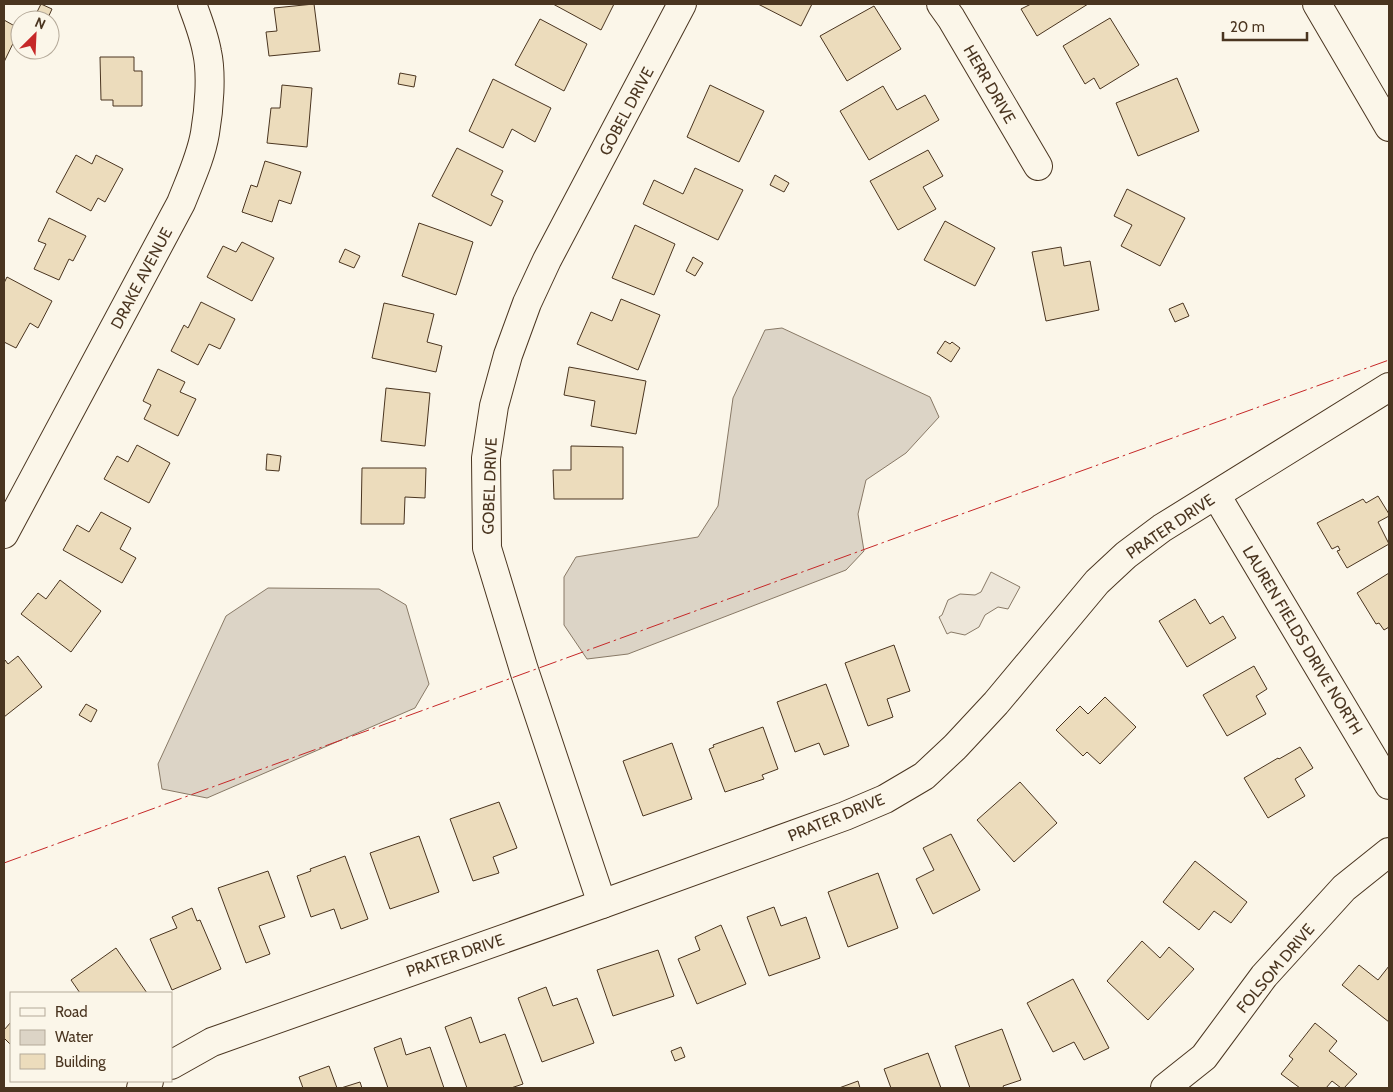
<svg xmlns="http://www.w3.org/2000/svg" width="1393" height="1092" viewBox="0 0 1393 1092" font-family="Cabin,sans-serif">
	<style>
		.green { fill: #ede6d9; stroke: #887966 }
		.water { fill: #dcd4c6; stroke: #887966 }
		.building { fill: #ecdcbc; stroke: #4a3520 }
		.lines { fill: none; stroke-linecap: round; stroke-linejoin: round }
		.minor-casing { stroke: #4a3520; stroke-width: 30 }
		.major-casing { stroke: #4a3520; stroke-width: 30 }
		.minor { stroke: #fbf6e9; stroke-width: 28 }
		.major { stroke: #fbf6e9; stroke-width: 28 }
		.power { stroke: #c62828; stroke-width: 1; stroke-dasharray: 18 4 2.5 4; stroke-linecap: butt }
		.labels { text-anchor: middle; stroke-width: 4; stroke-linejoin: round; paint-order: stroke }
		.street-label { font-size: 16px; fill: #4a3520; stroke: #fbf6e9 }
	</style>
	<rect width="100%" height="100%" fill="#fbf6e9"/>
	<!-- green -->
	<polygon class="green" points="991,572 1020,587 1008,609 998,607 985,615 979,627 965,635 951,632 947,634 939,617 942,615 948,600 960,594 975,595 981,592"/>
	<!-- water -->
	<g class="water">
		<polygon points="782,328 930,397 939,417 906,453 866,480 858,514 864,551 846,570 628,654 587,659 564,625 564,577 576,557 698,537 718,506 733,398 765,330"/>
		<polygon points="268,588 379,589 406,605 429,684 415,708 207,798 162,789 158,764 226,616"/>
	</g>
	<!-- building -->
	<g class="building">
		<polygon points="41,4 52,9 47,20 38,20 34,18"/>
		<polygon points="314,4 320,51 269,56 266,32 277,31 274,8"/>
		<polygon points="553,4 614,4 601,30"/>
		<polygon points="758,4 812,4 801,26"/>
		<polygon points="1031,4 1088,4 1037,36 1021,9"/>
		<polygon points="874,6 901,49 847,81 820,36"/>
		<polygon points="1110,18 1139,65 1100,89 1094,78 1085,84 1063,46"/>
		<polygon points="540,19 587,44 564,91 515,65"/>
		<polygon points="4,20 20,29 4,62"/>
		<polygon points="100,57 134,57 134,71 142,71 142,106 113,106 113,100 101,100"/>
		<polygon points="400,73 416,76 414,87 398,84"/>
		<polygon points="1177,78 1199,131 1138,156 1116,103"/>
		<polygon points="493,79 551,108 535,142 512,129 503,148 469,131"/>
		<polygon points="282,85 312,88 307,147 267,143 271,108 280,108"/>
		<polygon points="710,85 764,111 739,162 687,137"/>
		<polygon points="883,86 897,110 925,95 939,120 869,160 840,111"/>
		<polygon points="457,148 503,171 491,195 503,201 491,226 432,196"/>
		<polygon points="928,150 943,176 923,187 936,209 898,230 870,181"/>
		<polygon points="76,155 92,164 96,155 123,169 105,202 98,198 91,211 56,192"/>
		<polygon points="265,161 301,172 291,204 279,200 272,222 242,212 251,185 257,187"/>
		<polygon points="695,168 743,190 718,240 643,204 654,180 683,194"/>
		<polygon points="775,175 789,183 784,192 770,185"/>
		<polygon points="1127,189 1185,218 1160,266 1121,246 1132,225 1114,216"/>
		<polygon points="49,218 86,236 73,261 69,259 59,280 34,269 46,244 38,241"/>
		<polygon points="945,221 995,248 975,286 924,260"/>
		<polygon points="419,223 473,242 456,295 402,276"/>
		<polygon points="635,225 675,244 654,295 612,278"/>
		<polygon points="242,242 274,258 252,301 207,277 223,246 236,252"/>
		<polygon points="1061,247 1064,266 1090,261 1099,310 1046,321 1032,252"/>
		<polygon points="345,249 360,256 354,268 339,262"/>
		<polygon points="693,257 703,263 695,276 686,271"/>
		<polygon points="7,277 52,301 38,328 30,323 16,348 4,342 4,283"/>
		<polygon points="621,299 660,315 638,370 577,344 591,312 612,321"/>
		<polygon points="201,302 235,319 220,349 209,344 198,365 171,351 184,325 188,328"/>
		<polygon points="384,303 434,314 427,342 442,346 436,372 372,358"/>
		<polygon points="1183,303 1189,316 1175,322 1169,309"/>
		<polygon points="945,341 950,344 952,342 960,348 951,362 937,353"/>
		<polygon points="569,367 646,381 636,434 591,426 595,401 564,395"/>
		<polygon points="158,369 185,382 180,392 196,399 178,436 144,419 151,405 143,401"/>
		<polygon points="386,388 430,393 425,446 381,441"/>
		<polygon points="137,445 170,463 149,503 104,479 117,456 128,462"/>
		<polygon points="571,446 623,447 623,499 554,499 553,470 571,470"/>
		<polygon points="267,454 281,456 279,471 266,470"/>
		<polygon points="362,468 426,468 425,498 405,497 404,524 361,524"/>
		<polygon points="1378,496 1389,514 1389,516 1378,522 1389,544 1347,568 1337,551 1340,550 1338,546 1332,549 1317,523 1363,499 1366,503"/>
		<polygon points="101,512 131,528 120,549 136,558 122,583 63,550 77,525 89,532"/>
		<polygon points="1389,573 1389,627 1384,630 1379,623 1376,624 1357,593"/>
		<polygon points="60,580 101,611 71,652 21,614 38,593 46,599"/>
		<polygon points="1195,599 1210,624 1223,616 1236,638 1187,667 1159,621"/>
		<polygon points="894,645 910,691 887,699 893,717 868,726 845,663"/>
		<polygon points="18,656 42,687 4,717 4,661 5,660 8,664"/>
		<polygon points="1254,666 1267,689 1256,696 1266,714 1227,736 1203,695"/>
		<polygon points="826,684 849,746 824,755 819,743 795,752 777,702"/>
		<polygon points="1105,697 1136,727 1100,764 1087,752 1083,756 1056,730 1080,706 1088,714"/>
		<polygon points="86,704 97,710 91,722 79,715"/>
		<polygon points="763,727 778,769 762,775 764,779 725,792 709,749 714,747 713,745"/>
		<polygon points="672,743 692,799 643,816 623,761"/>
		<polygon points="1300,747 1313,768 1295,779 1305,796 1268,818 1244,778 1278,758 1279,759"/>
		<polygon points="1020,782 1057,823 1014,862 977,820"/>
		<polygon points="499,802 517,848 493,857 499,873 473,881 450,819"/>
		<polygon points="951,834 980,890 933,914 916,879 934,870 923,848"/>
		<polygon points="419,836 439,892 390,909 370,853"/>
		<polygon points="345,856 368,919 341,929 334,909 311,917 297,876 311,871 310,869"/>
		<polygon points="1195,861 1247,902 1231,923 1214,911 1199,930 1163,902"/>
		<polygon points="268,871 285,917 259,926 270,954 246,963 218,888"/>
		<polygon points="878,873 898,928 848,947 828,892"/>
		<polygon points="774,907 781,926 806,917 820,958 769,976 747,917"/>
		<polygon points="192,908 197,921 200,920 221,969 172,990 150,939 177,928 172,917"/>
		<polygon points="721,925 746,984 697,1004 678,959 700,950 695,937"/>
		<polygon points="1142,941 1160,958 1169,947 1194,969 1148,1020 1107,981"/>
		<polygon points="116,948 147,993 80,993 71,980"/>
		<polygon points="658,950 674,996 613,1016 597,970"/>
		<polygon points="1359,965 1378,980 1389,966 1389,1022 1342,985"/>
		<polygon points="1073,979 1109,1048 1084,1060 1074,1042 1053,1052 1027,1003"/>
		<polygon points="546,987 553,1006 577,998 594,1043 542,1062 518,998"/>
		<polygon points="471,1017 480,1043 505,1034 523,1084 511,1088 467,1088 445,1027"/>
		<polygon points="11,1022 11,1045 4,1038 4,1030"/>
		<polygon points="1315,1023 1337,1041 1329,1051 1357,1074 1344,1088 1341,1088 1332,1081 1326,1088 1300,1088 1281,1074 1293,1059 1289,1056"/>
		<polygon points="1002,1029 1021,1080 1003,1086 1004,1088 970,1088 955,1046"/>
		<polygon points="401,1038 406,1055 430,1047 444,1088 388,1088 374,1048"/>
		<polygon points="681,1047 685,1057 675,1061 671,1051"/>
		<polygon points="928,1053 941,1088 891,1088 884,1069"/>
		<polygon points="329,1066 337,1088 303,1088 299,1077"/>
		<polygon points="858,1081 860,1088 839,1088"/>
		<polygon points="360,1082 362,1088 341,1088"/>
	</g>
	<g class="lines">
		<!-- minor casing -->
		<g class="minor-casing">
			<g id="minor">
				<polyline points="941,4 951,18 1038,166"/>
				<polyline points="1216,495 1389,785"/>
				<path d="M4,534L181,203C190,180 201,157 205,133C209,110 212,74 207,52C204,35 198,20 192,4"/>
				<polyline points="602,904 524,670 487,548 486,458 494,406 508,355 527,303 547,260 682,4"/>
				<polyline points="171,1065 212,1042 602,904 845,816 885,799 924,776 955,747 996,703 1097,582 1126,555 1162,528 1389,387"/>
				<polyline points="141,1088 149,1081"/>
				<polyline points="1165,1088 1204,1057 1264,976 1344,888 1389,852"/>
			</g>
		</g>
		<!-- major casing -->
		<g class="major-casing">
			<polyline id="major" points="1317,4 1389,127"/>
		</g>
		<!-- minor -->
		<use href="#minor" class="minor"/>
		<!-- major -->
		<use href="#major" class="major"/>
		<!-- power -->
		<polyline class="power" points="4,863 934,524 1389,360"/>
	</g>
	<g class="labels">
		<!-- street labels -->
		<g class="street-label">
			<text transform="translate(990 84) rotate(60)" y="6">HERR DRIVE</text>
			<text transform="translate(626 111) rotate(-62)" y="6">GOBEL DRIVE</text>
			<text transform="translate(141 278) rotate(-62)" y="6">DRAKE AVENUE</text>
			<text transform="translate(489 486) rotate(-88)" y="6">GOBEL DRIVE</text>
			<text transform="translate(1170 526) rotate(-34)" y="6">PRATER DRIVE</text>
			<text transform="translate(1303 640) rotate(59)" y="6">LAUREN FIELDS DRIVE NORTH</text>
			<text transform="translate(836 817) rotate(-22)" y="6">PRATER DRIVE</text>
			<text transform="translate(455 955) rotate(-19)" y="6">PRATER DRIVE</text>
			<text transform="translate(1275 968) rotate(-50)" y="6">FOLSOM DRIVE</text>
		</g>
	</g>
	<!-- border -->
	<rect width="1393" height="1092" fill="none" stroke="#4a3520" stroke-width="10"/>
	<!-- legend -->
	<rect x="10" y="992" width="162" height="90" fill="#fbf6e9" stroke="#b4a999"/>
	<rect x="20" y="1008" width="25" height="8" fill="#fbf6e9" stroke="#b4a999"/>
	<text x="55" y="1017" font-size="15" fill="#4a3520">Road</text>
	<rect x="20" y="1030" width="25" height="15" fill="#dcd4c6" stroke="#b4a999"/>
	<text x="55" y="1042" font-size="15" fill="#4a3520">Water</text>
	<rect x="20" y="1054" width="25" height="15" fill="#ecdcbc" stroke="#b4a999"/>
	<text x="55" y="1067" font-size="15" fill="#4a3520">Building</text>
	<!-- north arrow -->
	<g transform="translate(35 35) rotate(24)"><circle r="24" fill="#fbf6e9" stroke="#b4a999"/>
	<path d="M0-4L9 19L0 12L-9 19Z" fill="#c62828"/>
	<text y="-8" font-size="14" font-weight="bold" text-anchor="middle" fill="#4a3520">N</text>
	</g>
	<!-- scale -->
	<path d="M1223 32v8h84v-8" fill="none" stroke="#4a3520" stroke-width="2.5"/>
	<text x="1230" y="32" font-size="15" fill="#4a3520" stroke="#fbf6e9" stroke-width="4" paint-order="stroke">20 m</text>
</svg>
